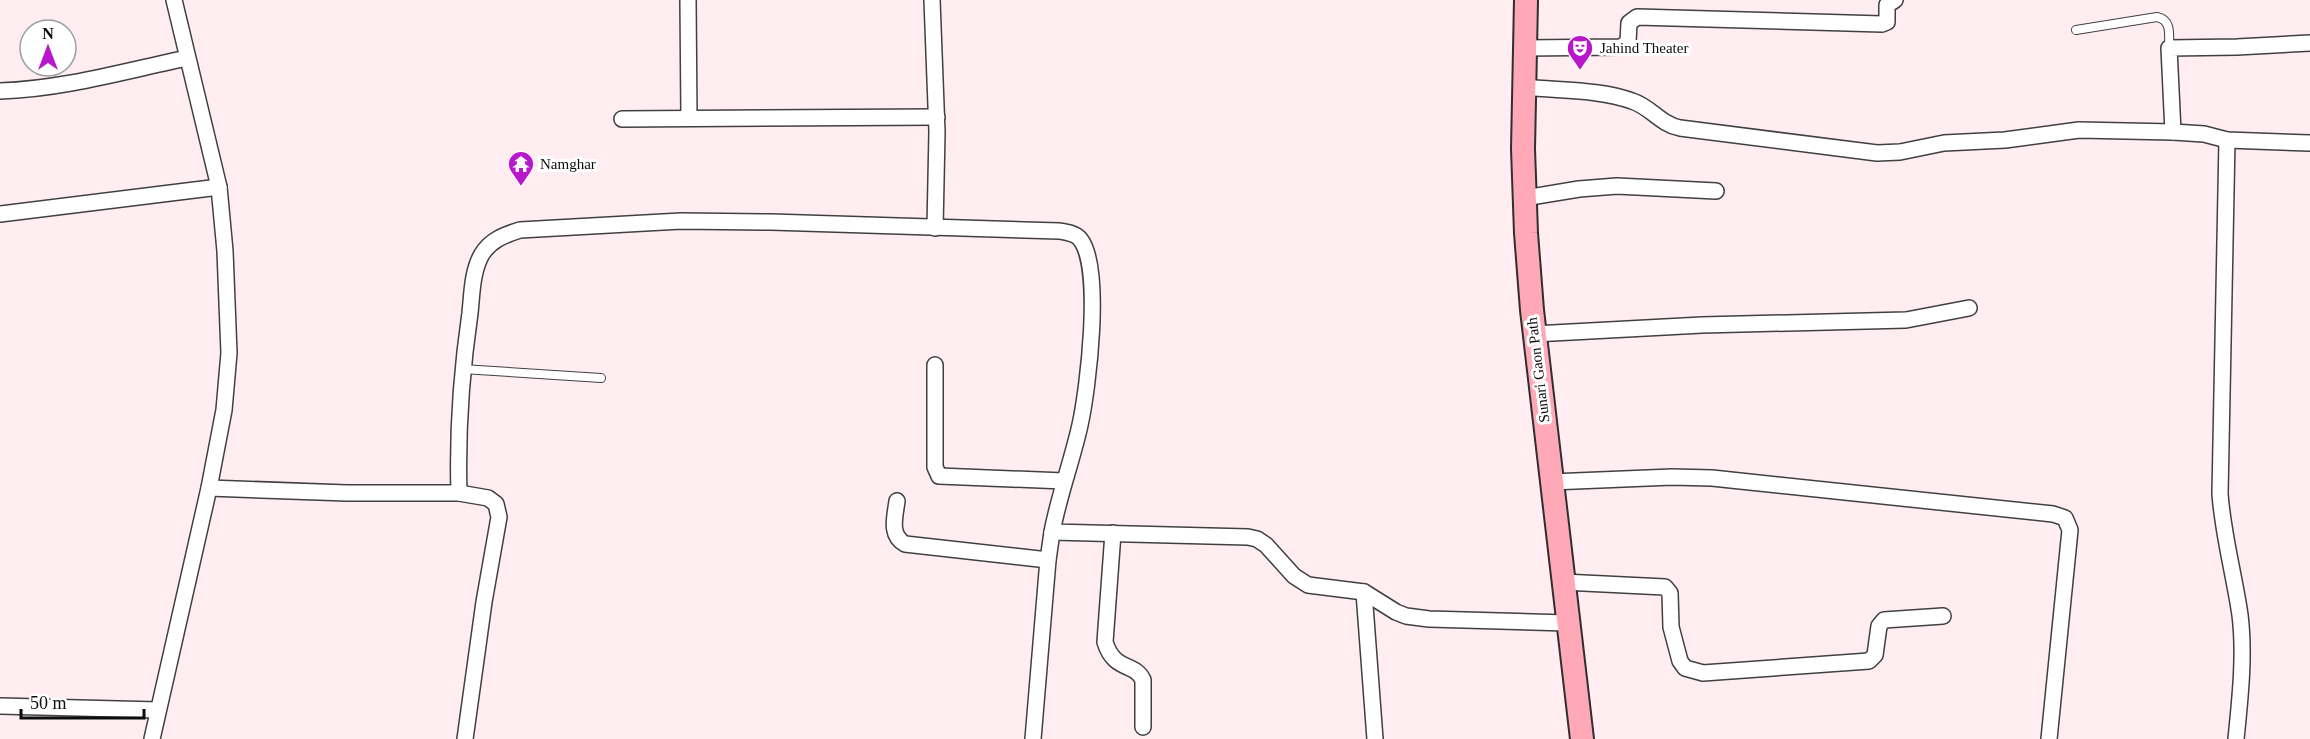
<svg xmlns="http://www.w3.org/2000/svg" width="2310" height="739" viewBox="0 0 2310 739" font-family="'Times New Roman',serif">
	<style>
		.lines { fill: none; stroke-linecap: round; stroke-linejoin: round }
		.lane-casing { stroke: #404040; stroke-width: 10 }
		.street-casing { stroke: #404040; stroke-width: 18 }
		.secondary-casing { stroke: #2f2f2f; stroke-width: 26 }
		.lane { stroke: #fff; stroke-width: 8 }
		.street { stroke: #fff; stroke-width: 15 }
		.secondary { stroke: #ffa8b7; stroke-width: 22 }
		.labels { text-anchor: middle; stroke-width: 6; stroke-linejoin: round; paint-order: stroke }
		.poi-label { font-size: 15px; fill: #0d0d0d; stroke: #fff; text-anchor: start }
		.street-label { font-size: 15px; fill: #0d0d0d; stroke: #fff }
	</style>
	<rect width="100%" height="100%" fill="#ffedf2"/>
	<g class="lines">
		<!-- lane casing -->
		<g class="lane-casing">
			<g id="lane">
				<path d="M2076,30L2157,17C2172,20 2169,35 2169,48"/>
				<polyline points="462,369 601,378"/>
			</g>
		</g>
		<!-- street casing -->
		<g class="street-casing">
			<g id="street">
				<polyline points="688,0 689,118"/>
				<polyline points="932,0 937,132 935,228"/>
				<polyline points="1525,48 1621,47 1628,42 1629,23 1637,17 1882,24 1887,22 1887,5 1895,0"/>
				<path d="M1524,87C1559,91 1599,89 1632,101C1651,107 1660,124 1680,128L1877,153L1900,152L1944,143L2005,140L2079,130L2173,132L2204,134L2227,140L2310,143"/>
				<path d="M0,91C63,89 125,71 187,58"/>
				<polyline points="622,119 937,117"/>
				<polyline points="2173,132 2169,48 2237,47 2310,43"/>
				<path d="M2227,140L2220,494C2223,535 2234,574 2240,615C2245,655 2240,699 2236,739"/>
				<polyline points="1524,198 1579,189 1617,186 1716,191"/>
				<polyline points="0,214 219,187"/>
				<polyline points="1534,334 1702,325 1906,320 1969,308"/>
				<polyline points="935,365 935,467 939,476 1064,481"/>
				<polyline points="1551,482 1672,477 1712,478 2053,514 2065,518 2070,530 2049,739"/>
				<polyline points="209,488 347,493 459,493 488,498 496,504 499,517 484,602 465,739"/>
				<path d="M459,493C457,429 461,375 470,313C472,294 472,271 482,254C491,240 504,235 520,230L681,221L771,222L1059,231C1066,232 1075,233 1080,239C1103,267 1088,389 1080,425C1072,461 1059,495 1052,532L1248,537L1257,539L1266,545L1294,576L1308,585L1364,592L1396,612L1406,616L1429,619L1567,623"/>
				<path d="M897,501C895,517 889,535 905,544L1048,560"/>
				<path d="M1113,533L1105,642C1114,672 1135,662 1143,680V727"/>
				<polyline points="1563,582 1665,587 1670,593 1671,627 1680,661 1685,668 1703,673 1869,661 1875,655 1879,626 1884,620 1943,616"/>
				<polyline points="1364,592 1375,739"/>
				<polyline points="0,706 158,710"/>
				<polyline points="152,739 209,488 224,410 229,353 225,251 219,187 174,0"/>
				<polyline points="1033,739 1048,560 1052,532"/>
			</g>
		</g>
		<!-- secondary casing -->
		<g class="secondary-casing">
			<polyline id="secondary" points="1526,0 1523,149 1526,233 1532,310 1582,739"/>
		</g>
		<!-- lane -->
		<use href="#lane" class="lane"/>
		<!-- street -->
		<use href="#street" class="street"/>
		<!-- secondary -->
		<use href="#secondary" class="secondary"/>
	</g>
	<!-- icons -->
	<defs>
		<g id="theatre-pin" transform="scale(1.35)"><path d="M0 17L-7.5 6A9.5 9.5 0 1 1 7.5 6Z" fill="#b817cb" stroke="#fff"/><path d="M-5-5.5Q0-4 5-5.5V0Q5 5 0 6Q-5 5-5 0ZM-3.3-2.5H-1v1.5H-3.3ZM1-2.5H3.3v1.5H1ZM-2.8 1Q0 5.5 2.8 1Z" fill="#fff"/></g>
		<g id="temple-pin" transform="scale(1.35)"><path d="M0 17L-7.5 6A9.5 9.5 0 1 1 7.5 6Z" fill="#b817cb" stroke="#fff"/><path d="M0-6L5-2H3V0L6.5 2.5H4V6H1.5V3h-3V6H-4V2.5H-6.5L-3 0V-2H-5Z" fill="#fff"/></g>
	</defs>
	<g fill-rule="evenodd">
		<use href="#theatre-pin" x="1580" y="48"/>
		<use href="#temple-pin" x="521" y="164"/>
	</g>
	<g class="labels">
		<!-- poi labels -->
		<g class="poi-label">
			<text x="1600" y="53">Jahind Theater</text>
			<text x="540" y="169">Namghar</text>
		</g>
		<!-- street labels -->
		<g class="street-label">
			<text transform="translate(1538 370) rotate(-97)" y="5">Sunari Gaon Path</text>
		</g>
	</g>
	<!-- north arrow -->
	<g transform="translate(48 48)"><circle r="28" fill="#ffffff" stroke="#9e9e9e" stroke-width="1.5"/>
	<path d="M0-4.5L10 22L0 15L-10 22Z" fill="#b817cb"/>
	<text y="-9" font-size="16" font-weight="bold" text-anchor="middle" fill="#0d0d0d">N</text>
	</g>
	<!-- scale -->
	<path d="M21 709v9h123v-9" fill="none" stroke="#0d0d0d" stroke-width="3"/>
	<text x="30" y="709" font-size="18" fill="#0d0d0d" stroke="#ffffff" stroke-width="4.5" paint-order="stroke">50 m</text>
</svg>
